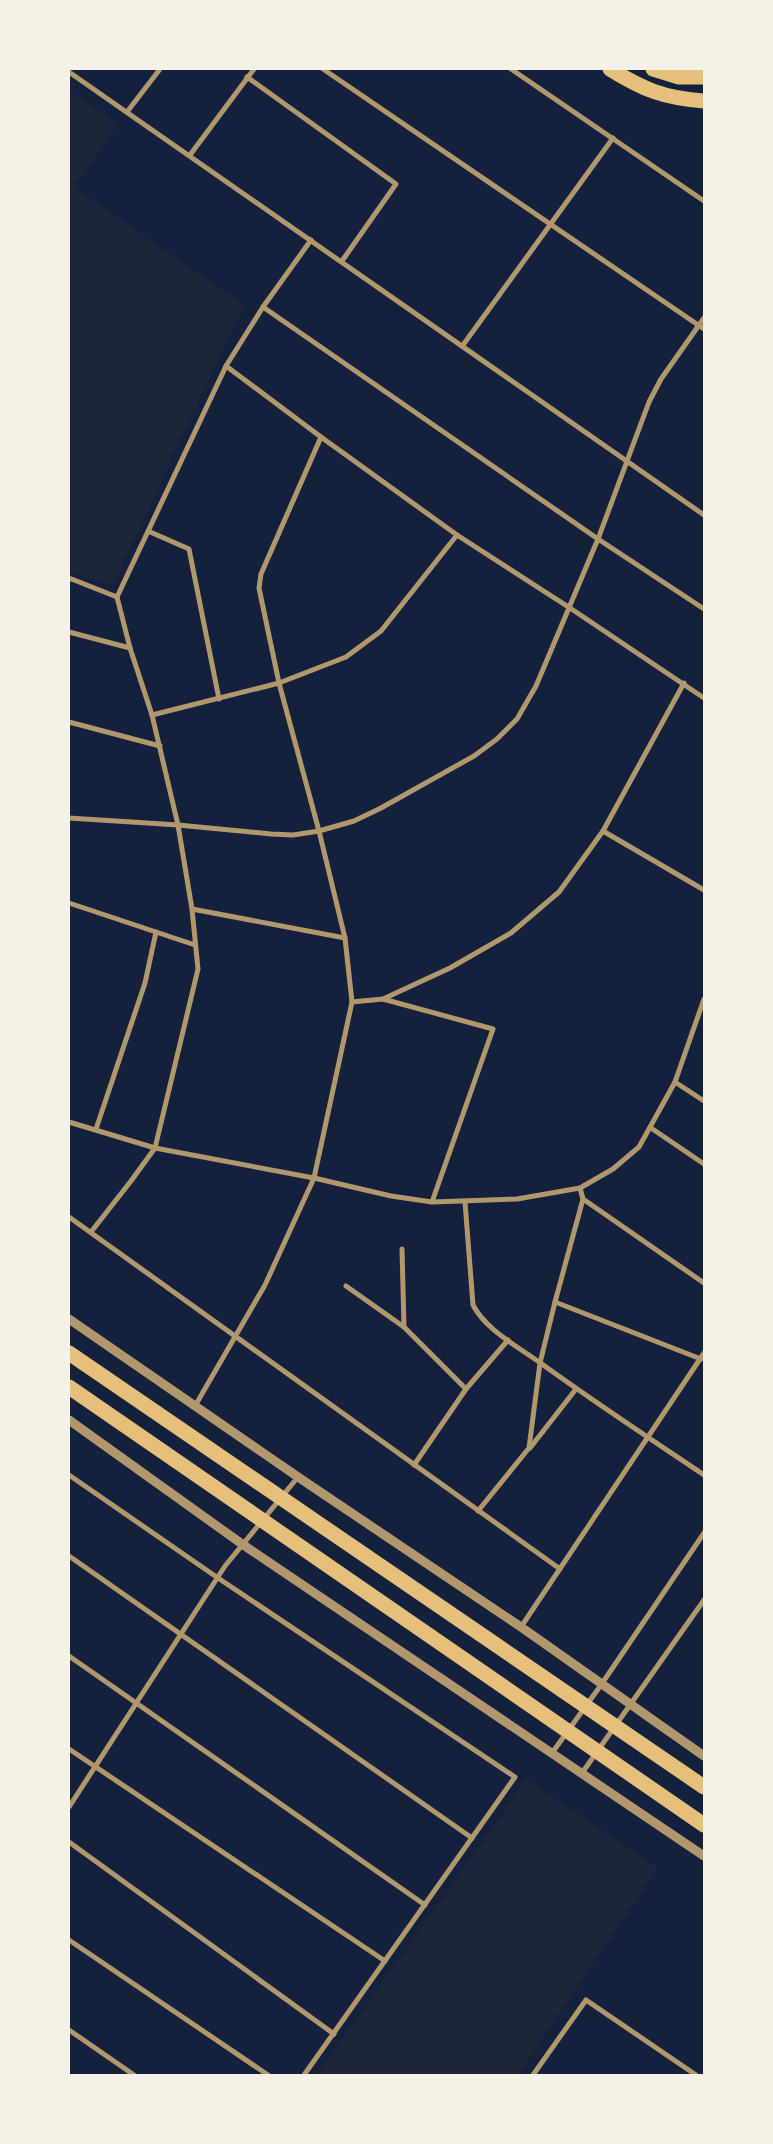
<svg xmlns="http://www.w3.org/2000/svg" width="773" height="2144" viewBox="0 0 773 2144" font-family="Arial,sans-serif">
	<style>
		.green { fill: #1d2539 }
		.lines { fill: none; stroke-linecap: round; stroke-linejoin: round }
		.minor { stroke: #b1986c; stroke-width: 5 }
		.tertiary { stroke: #b1986c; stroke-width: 9 }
		.motorway { stroke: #e5c07b; stroke-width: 15 }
	</style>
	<rect width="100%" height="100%" fill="#14213d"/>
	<!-- green -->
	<g class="green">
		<polygon points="69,90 118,124 74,187 245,306 215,365 113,586 69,570"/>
		<polygon points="527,1779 658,1868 518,2075 317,2075"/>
	</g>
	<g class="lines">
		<!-- minor -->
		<g class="minor">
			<polyline points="323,69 704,329"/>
			<polyline points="511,69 704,201"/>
			<polyline points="69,72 704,515"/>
			<polyline points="247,77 396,184 342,261"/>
			<polyline points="127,112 160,69"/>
			<polyline points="190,155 254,69"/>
			<polyline points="263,307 598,539 704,609"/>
			<polyline points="463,345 613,138"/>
			<polyline points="226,366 321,437"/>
			<polyline points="148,531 189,549 219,699"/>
			<polyline points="69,578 117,597 226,366 263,307 311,240"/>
			<polyline points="69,632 130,648"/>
			<polyline points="152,715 279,683 346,657 381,631 457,535"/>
			<polyline points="69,722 160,746"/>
			<polyline points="69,818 178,825 271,834 293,835 319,831 354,821 381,808 474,756 497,739 517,719 536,686 598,539 649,402 661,379 704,318"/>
			<polyline points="603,831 704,890"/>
			<polyline points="69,903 195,945"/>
			<polyline points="192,909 345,938"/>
			<polyline points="383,999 493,1029 432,1202"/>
			<polyline points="352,1002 383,999 450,968 511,933 559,892 603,831 684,683"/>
			<polyline points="675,1082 704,1101"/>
			<polyline points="69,1122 155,1148 314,1178 391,1196 432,1202 517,1199 580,1188 613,1169 639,1147 675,1082 704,999"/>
			<polyline points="651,1128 704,1164"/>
			<polyline points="96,1129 145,983 156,932"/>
			<polyline points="580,1188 583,1199 704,1283"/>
			<path d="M465,1202L473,1305C486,1330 517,1346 539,1362C593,1401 649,1438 704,1475"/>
			<polyline points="69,1217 560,1569"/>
			<polyline points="91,1232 131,1181 155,1148 198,969 192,909 178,825 152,715 130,648 117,597"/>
			<polyline points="402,1249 404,1327"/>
			<polyline points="346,1286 404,1327 466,1389 414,1465"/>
			<polyline points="555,1302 701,1359"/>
			<polyline points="466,1389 508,1340"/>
			<polyline points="195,1406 265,1285 314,1178 352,1002 345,938 319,831 279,683 259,588 261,574 321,437 457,535 570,608 704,698"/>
			<polyline points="530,1448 576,1389"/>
			<polyline points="69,1475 218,1578 515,1777 304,2075"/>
			<polyline points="478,1511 529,1448 540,1363 555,1302 583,1199"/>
			<polyline points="69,1556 472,1838"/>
			<polyline points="521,1627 704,1353"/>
			<polyline points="69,1656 425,1905"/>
			<polyline points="69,1749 385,1961"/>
			<polyline points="552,1753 601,1685 704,1533"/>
			<polyline points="582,1773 704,1600"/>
			<polyline points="69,1807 225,1566 298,1477"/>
			<polyline points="69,1842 334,2034"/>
			<polyline points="69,1940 268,2075"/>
			<polyline points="69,2030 134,2075"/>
			<polyline points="533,2075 586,2000 696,2075"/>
		</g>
		<!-- tertiary -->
		<g class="tertiary">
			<polyline points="69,1319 298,1477 521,1627 704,1756"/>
			<polyline points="69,1420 242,1544 704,1856"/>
		</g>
		<!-- motorway -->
		<g class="motorway">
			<path d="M610,69C644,90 664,98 704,101"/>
			<polyline points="653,69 679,77 704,77"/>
			<polyline points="69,1353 704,1787"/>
			<polyline points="69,1387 704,1825"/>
		</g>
	</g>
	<!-- border -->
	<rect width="773" height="2144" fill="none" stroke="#f6f1e7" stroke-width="140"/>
</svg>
